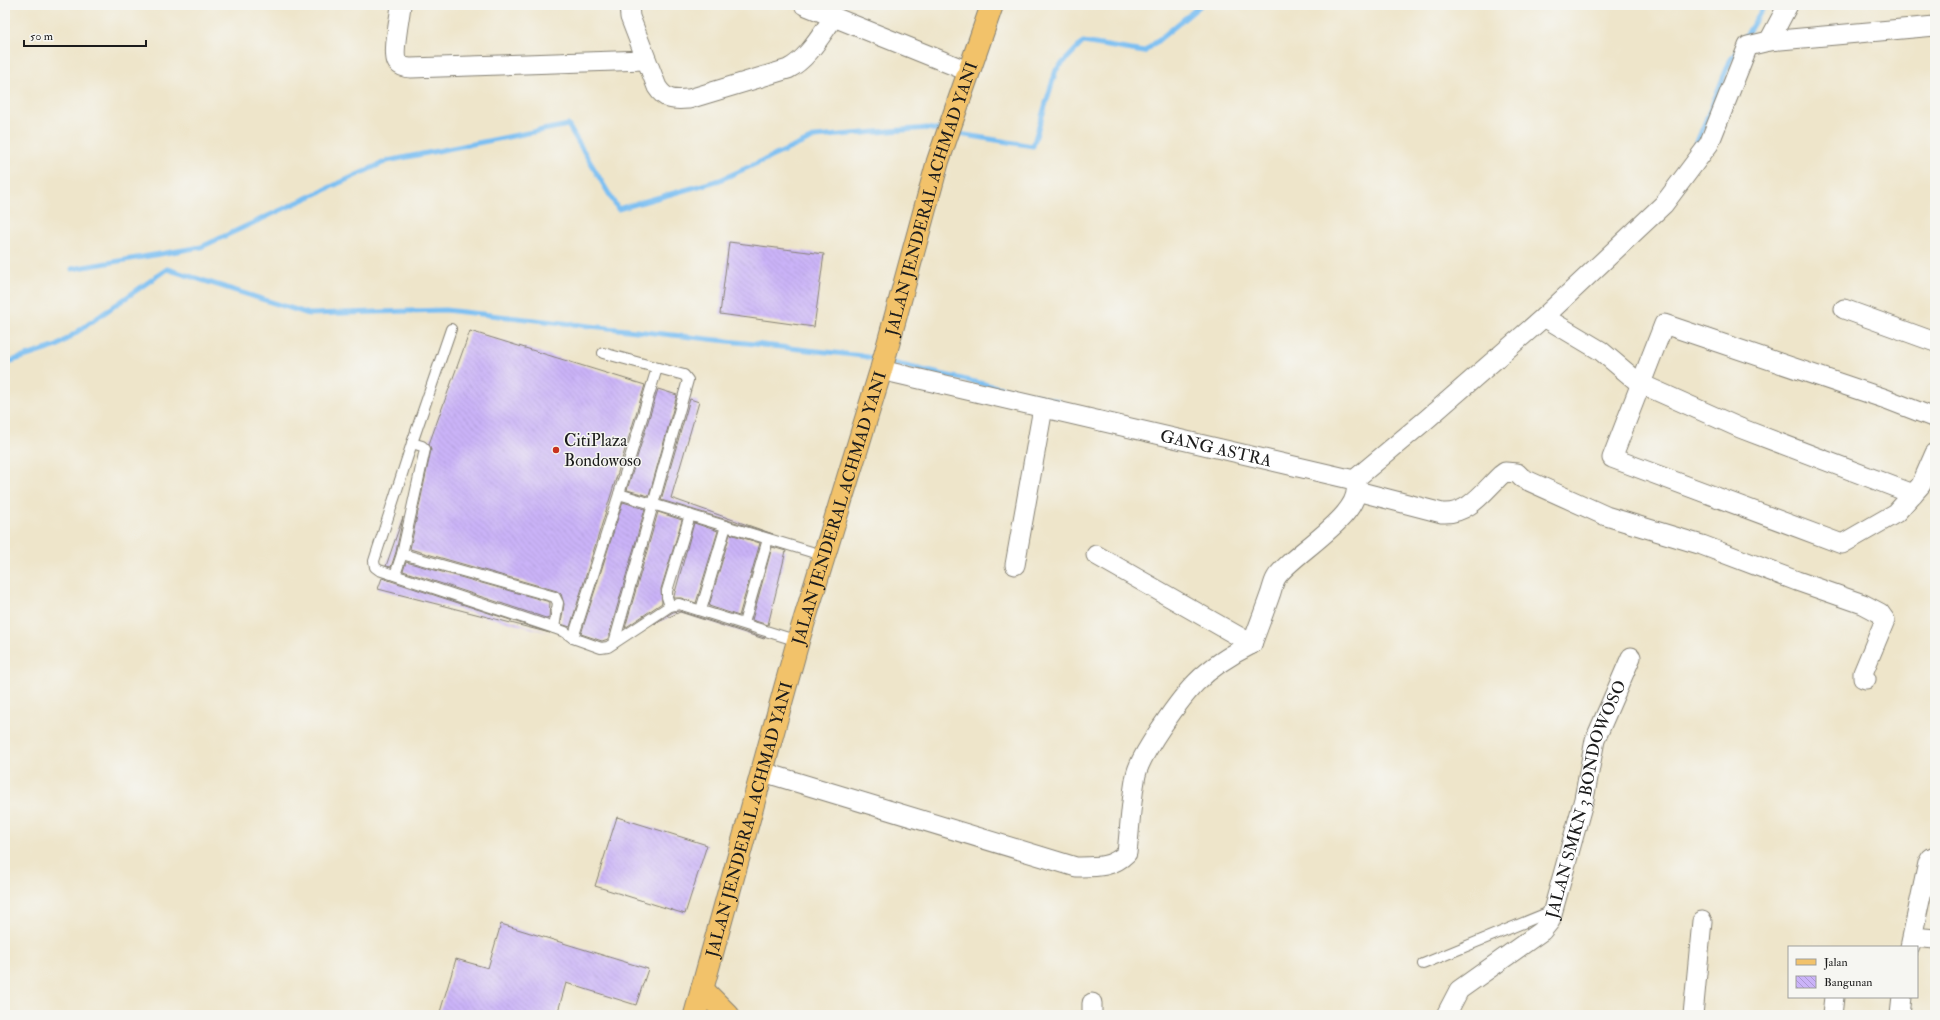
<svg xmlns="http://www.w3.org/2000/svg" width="1940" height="1020" viewBox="0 0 1940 1020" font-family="'IM FELL Double Pica',serif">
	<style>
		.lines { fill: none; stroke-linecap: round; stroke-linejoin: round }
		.stream { stroke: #7cbff2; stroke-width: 5 }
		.building { fill: url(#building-back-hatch) }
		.service-casing { stroke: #858073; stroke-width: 12 }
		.minor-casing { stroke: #858073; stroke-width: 21 }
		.primary-casing { stroke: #858073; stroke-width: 24 }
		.service { stroke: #fff; stroke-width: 10 }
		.minor { stroke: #fff; stroke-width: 19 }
		.primary { stroke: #f2c26a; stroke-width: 22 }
		.poi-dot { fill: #c8321e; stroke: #f6f6f2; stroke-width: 1.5 }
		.labels { text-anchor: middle; stroke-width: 3; stroke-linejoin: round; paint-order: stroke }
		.street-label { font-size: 17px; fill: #1c1c1c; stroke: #f6f6f2 }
		.poi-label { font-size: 17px; fill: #1c1c1c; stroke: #f6f6f2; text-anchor: start }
	</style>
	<defs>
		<pattern id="building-back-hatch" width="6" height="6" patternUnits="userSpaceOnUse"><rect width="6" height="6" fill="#cab3f8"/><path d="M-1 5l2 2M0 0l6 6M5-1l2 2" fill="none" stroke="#ad99d4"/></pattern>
	</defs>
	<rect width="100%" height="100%" fill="#f6f6f2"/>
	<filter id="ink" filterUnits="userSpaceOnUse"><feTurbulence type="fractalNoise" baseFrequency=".025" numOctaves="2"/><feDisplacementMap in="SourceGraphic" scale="8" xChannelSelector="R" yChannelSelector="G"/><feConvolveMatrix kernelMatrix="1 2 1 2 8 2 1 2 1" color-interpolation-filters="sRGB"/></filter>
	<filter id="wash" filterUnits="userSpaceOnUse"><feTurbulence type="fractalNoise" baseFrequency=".012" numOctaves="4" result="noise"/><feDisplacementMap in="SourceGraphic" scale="16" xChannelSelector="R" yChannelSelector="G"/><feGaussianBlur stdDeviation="0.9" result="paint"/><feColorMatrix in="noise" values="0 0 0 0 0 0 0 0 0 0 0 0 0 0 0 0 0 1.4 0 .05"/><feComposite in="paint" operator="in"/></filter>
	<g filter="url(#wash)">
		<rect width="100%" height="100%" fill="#eee5ca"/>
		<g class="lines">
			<!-- stream -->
			<g class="stream">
				<polyline points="1742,42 1765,5"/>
				<polyline points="953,133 1033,146 1056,70 1083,42 1144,52 1201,5"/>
				<polyline points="1693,152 1730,61 1737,51"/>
				<polyline points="72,269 201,247 387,161 568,125 618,209 720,180 815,137 927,128 943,131"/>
				<polyline points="888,362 1058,401"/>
				<polyline points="5,363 57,346 167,269 309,314 445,310 863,356 879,360"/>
			</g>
		</g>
		<g id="blocks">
			<!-- building -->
			<g class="building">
				<polygon points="729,242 824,254 814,327 720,314"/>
				<polygon points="470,331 645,385 570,627 561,624 564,604 561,594 557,591 410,549 431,450 429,444"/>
				<polygon points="658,389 677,395 649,496 627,490"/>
				<polygon points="690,399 699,402 671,498 773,534 661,500"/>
				<polygon points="623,502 645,509 608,639 602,641 581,634"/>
				<polygon points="658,512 682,520 661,589 662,603 625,628"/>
				<polygon points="403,517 396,552 391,567 386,566"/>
				<polygon points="694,523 718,531 696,603 681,598 674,598 674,596"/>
				<polygon points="730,534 760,543 739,616 709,606"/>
				<polygon points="772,547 786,551 768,625 752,620"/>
				<polygon points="406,562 550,602 549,619 403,571"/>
				<polygon points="382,578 550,633 378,589"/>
				<polygon points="679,611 765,638 764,639 680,612 654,624 673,612"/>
				<polygon points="617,817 707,845 685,914 595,886"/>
				<polygon points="501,924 648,969 636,1005 566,983 557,1015 450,1015 440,1012 456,959 488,968"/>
			</g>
		</g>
	</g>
	<g filter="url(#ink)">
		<use href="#blocks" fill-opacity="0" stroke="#858073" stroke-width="1"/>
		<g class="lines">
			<!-- service casing -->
			<g class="service-casing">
				<g id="service">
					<polyline points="451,329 412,443 374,561 375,567 379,570 554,628 565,632 573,638 601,648 608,647 670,606 679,604 798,641"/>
					<polyline points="603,353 684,375 688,380 614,643"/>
					<polyline points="412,443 422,446 425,449 402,554 555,597 558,603 554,628"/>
					<polyline points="619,494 825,556"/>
					<polyline points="395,575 402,554"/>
					<polyline points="670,606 667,597 667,591 690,515"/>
					<polyline points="701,610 726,526"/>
					<polyline points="744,623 768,539"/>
					<polyline points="573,638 619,494 657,368"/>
					<polyline points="1423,964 1552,911"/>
				</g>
			</g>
			<!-- minor casing -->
			<g class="minor-casing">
				<g id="minor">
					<path d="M401,5C400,17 392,53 397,62C401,67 406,68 411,68L645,60"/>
					<path d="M629,5L630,17L657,87C666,101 674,100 689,99L788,69C808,59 821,35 834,17"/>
					<polyline points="804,5 970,72"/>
					<polyline points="1788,5 1769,41 1935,26"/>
					<polyline points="1844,309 1935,342"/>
					<polyline points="1544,317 1664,204 1709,144 1748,46 1769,41"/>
					<path id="s1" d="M881,370L1354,480C1371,512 1290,554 1276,578C1273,583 1272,590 1270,595C1264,612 1258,628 1252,644"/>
					<polyline points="1935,418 1886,399 1664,324 1612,458 1842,544 1896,513 1921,485 1935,453"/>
					<polyline points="1354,480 1427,419 1544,317 1601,351 1639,383 1740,428 1913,494"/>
					<path d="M1357,491L1442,513C1468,515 1483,492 1501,475L1505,472L1517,473L1522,478L1606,516L1702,545L1797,581L1863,604L1880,613L1885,620L1863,673V678L1866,679"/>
					<polyline points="1096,555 1252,644"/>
					<polyline points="1015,565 1043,408"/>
					<path d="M763,772L1076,867C1096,867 1112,868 1127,853C1130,827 1131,800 1136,775C1139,761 1148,749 1155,737C1185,691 1202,669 1252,644"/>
					<polyline points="1913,937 1935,939"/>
					<polyline points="1910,947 1928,863 1931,858 1935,856"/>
					<polyline points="1092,1015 1092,1003"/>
					<path id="s2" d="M1446,1015L1459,990L1542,931L1550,921L1584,799L1595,740L1631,657"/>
					<polyline points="1693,1015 1702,921"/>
					<polyline points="1832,1015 1834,997"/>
					<polyline points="1900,1015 1902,997"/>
				</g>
			</g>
			<!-- primary casing -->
			<g class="primary-casing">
				<g id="primary">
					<polyline points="702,989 728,1015"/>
					<path id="s3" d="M695,1015L798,641L881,370L938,161L992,5"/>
				</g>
			</g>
			<!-- service -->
			<use href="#service" class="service"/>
			<!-- minor -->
			<use href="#minor" class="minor"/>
			<!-- primary -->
			<use href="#primary" class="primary"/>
		</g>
	</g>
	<!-- markers -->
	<circle class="poi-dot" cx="556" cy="450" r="4"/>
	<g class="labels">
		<!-- street labels -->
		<g class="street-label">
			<text dy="6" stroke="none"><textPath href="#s3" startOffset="850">JALAN JENDERAL ACHMAD YANI</textPath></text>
			<text dy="6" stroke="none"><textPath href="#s1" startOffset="344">GANG ASTRA</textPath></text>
			<text dy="6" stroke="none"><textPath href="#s3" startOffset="527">JALAN JENDERAL ACHMAD YANI</textPath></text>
			<text dy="6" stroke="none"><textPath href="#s2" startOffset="270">JALAN SMKN 3 BONDOWOSO</textPath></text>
			<text dy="6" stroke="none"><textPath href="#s3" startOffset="203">JALAN JENDERAL ACHMAD YANI</textPath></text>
		</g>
		<!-- poi labels -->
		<g class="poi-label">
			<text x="564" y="446">CitiPlaza<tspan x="564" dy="20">Bondowoso</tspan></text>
		</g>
	</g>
	<!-- margin -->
	<rect width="1940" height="1020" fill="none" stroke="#f6f6f2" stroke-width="20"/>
	<!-- legend -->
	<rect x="1788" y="946" width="130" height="52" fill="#f6f6f2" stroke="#9f9f9c"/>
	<rect x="1796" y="959" width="20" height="6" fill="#f2c26a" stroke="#9f9f9c"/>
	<text x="1824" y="966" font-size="12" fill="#1c1c1c">Jalan</text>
	<rect x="1796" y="976" width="20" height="12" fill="url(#building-back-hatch)" stroke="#9f9f9c"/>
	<text x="1824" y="986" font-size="12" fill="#1c1c1c">Bangunan</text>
	<!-- scale -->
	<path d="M24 40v6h122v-6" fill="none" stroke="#1c1c1c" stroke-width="2"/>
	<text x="30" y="40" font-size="12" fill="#1c1c1c" stroke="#f6f6f2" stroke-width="3" paint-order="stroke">50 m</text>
</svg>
